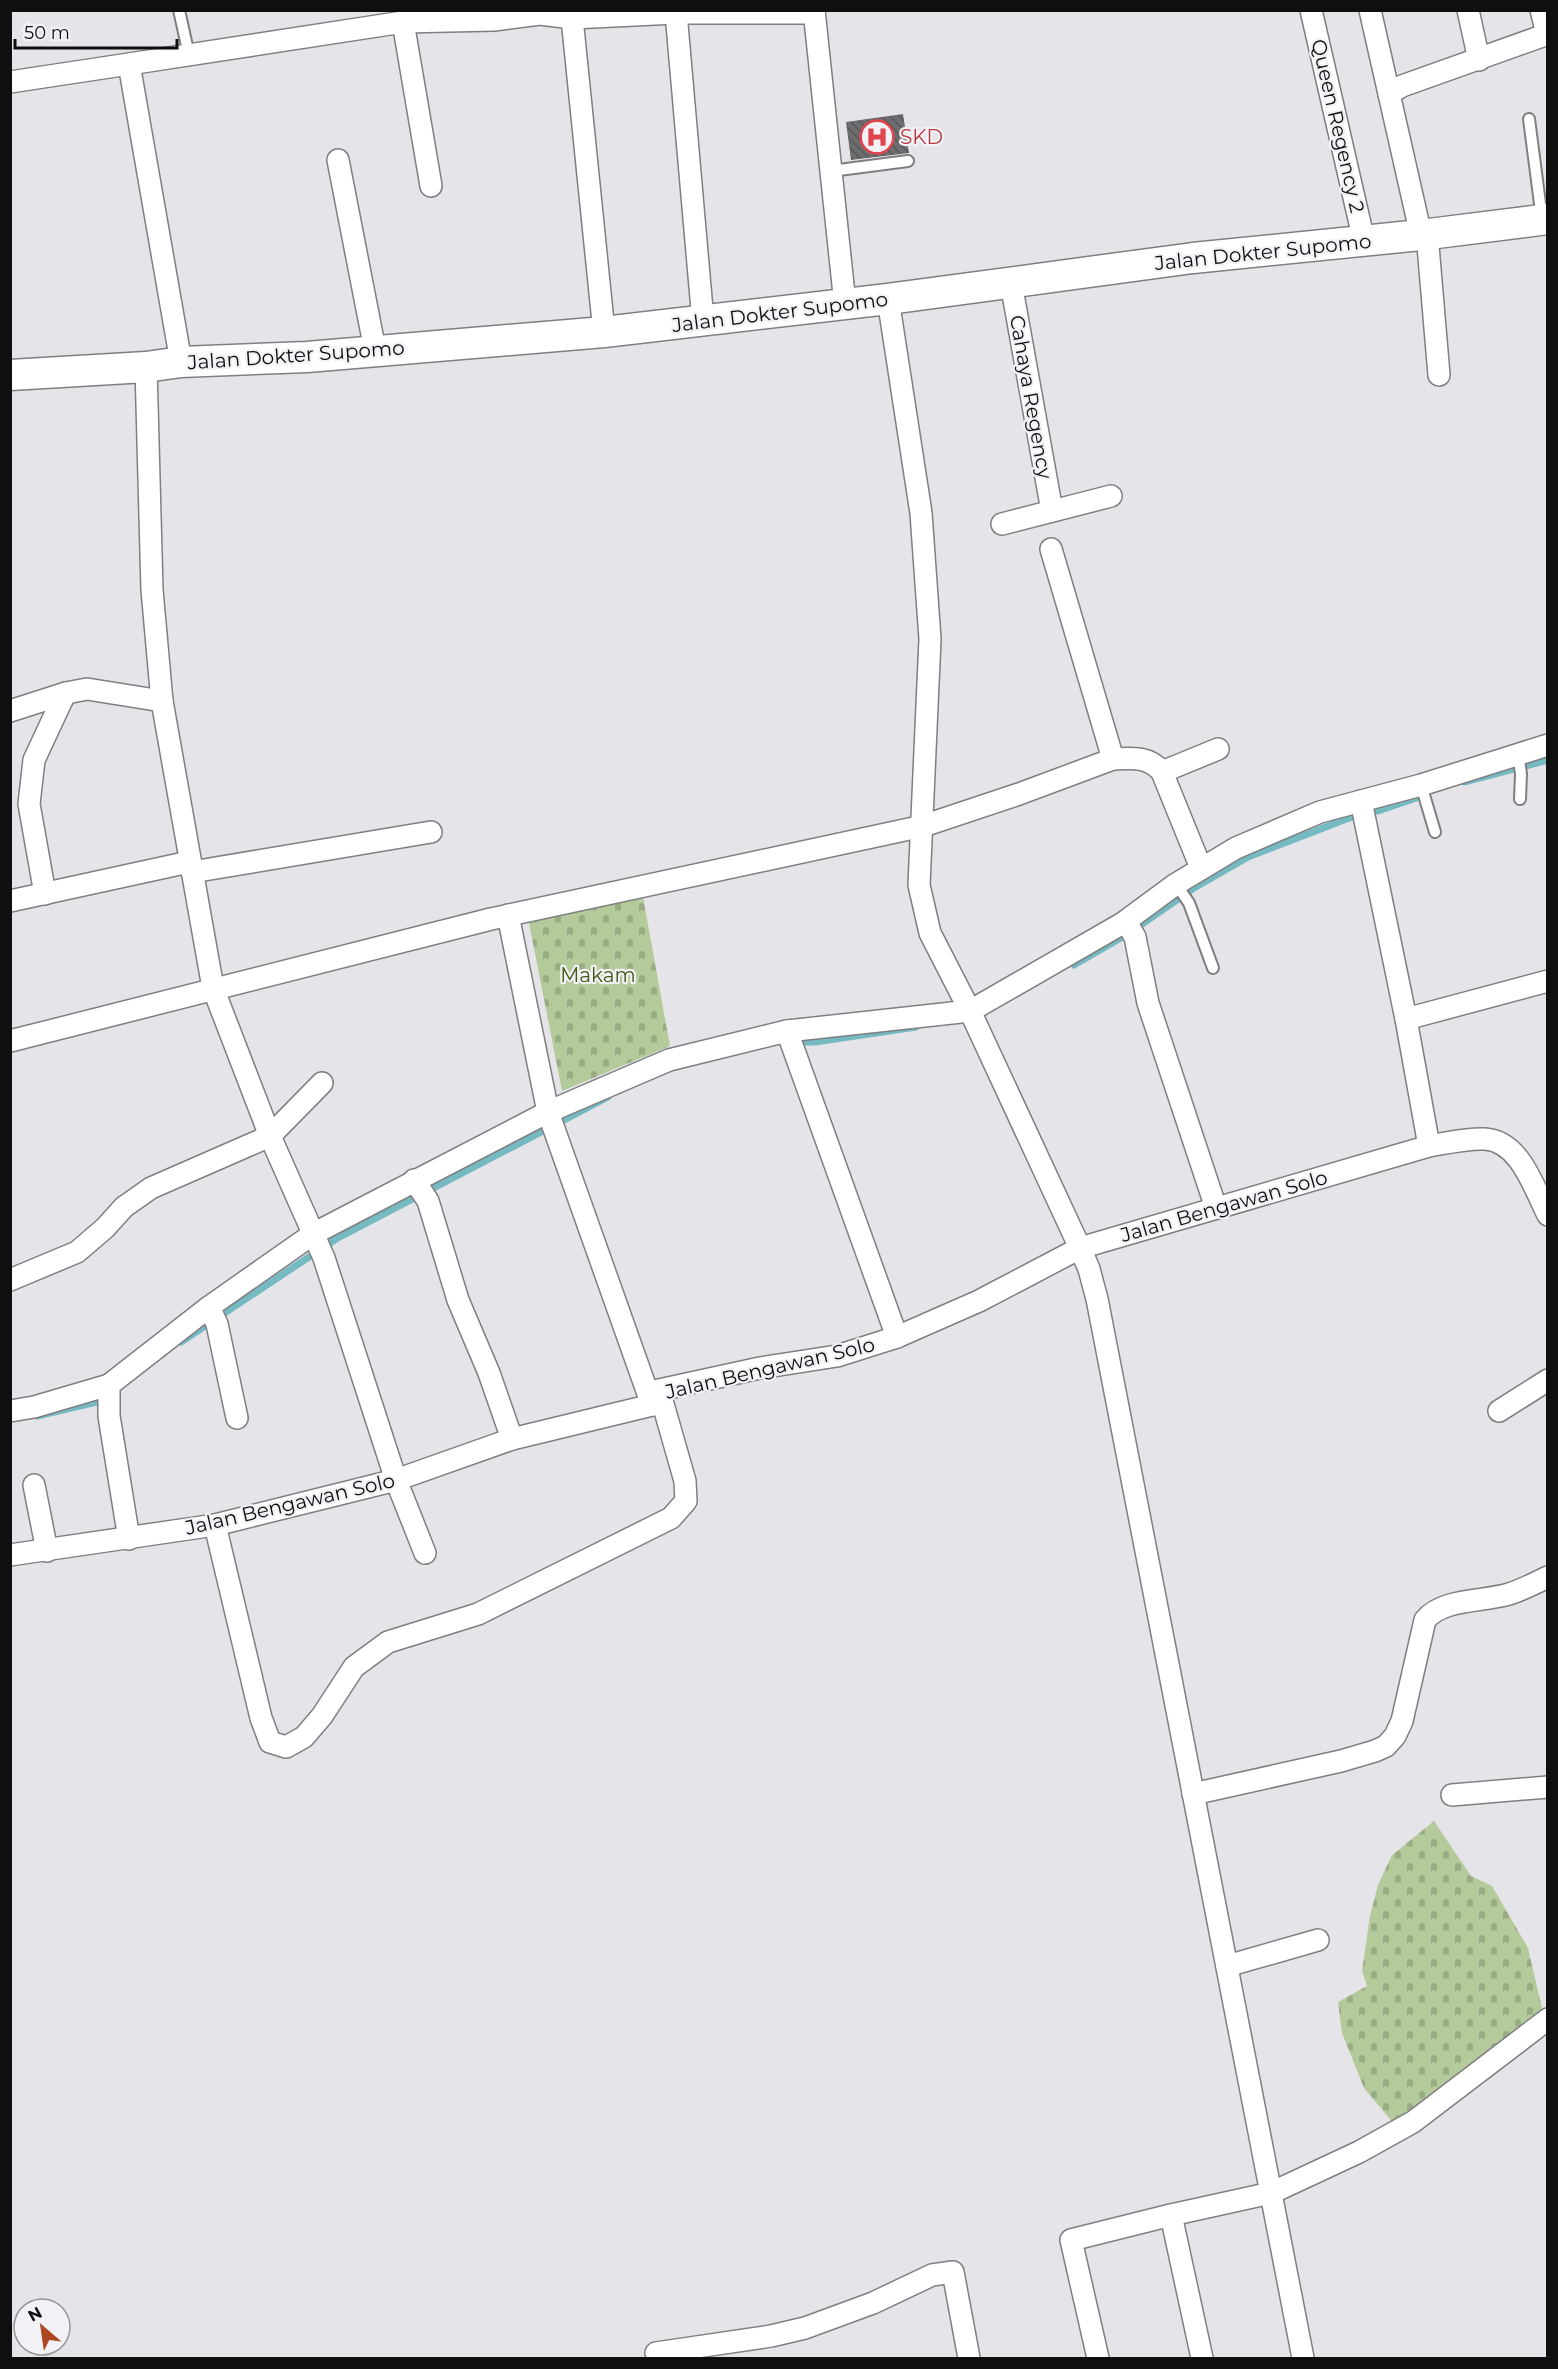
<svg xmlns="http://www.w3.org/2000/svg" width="1558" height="2369" viewBox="0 0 1558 2369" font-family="Montserrat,sans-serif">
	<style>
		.cemetery { fill: url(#cemetery-stones) }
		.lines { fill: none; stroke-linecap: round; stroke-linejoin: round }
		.stream { stroke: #75b9c1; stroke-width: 7 }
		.building { fill: url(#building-back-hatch) }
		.lane-casing { stroke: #7f7f82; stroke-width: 14 }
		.street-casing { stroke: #7f7f82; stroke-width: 24 }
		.secondary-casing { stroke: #7f7f82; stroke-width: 33 }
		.lane { stroke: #fff; stroke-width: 10 }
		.street { stroke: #fff; stroke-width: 21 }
		.secondary { stroke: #fff; stroke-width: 30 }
		.labels { text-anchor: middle; stroke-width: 4.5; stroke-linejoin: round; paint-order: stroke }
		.street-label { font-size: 20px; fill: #0f0f10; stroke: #f2f2f6 }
		.health-label { font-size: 20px; fill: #be3a42; stroke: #f2f2f6; text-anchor: start }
		.park-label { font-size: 20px; fill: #405a14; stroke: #f2f2f6 }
	</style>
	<defs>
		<pattern id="cemetery-stones" width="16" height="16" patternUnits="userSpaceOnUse" patternTransform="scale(1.5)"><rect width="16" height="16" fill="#b4ca9b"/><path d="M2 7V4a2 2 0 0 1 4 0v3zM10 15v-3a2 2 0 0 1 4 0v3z" fill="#9aac84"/></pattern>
		<pattern id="building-back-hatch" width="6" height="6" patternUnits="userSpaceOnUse" patternTransform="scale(1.5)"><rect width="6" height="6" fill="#6d6d70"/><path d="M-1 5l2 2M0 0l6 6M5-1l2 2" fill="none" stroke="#58585b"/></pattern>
	</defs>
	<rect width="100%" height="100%" fill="#e5e5e9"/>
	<!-- cemetery -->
	<g class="cemetery">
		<polygon points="643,897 670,1046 562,1091 528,918"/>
		<polygon points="1434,1821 1471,1876 1492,1886 1528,1948 1545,2021 1399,2130 1364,2088 1342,2033 1338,2002 1367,1986 1362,1971 1370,1916 1378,1885 1392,1855"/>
	</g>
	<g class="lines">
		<!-- stream -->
		<g class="stream">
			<polyline points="1464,782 1548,760"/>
			<polyline points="1074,965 1126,935 1194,888 1248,857 1357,815 1381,810 1425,795"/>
			<polyline points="796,1042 815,1042 916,1027"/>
			<polyline points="181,1342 336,1239 608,1097"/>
			<polyline points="37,1416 101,1401"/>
		</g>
	</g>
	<!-- building -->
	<polygon class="building" points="903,114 909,153 851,160 846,122"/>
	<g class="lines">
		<!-- lane casing -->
		<g class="lane-casing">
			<g id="lane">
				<polyline points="179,10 189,55"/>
				<polyline points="1529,119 1542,219"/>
				<polyline points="831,171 908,161"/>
				<polyline points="1518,753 1521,774 1520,799"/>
				<polyline points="1421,785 1435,832"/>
				<polyline points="1176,884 1189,903 1213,968"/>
			</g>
		</g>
		<!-- street casing -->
		<g class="street-casing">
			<g id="street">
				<polyline points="814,10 845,304"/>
				<polyline points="1311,10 1364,241"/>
				<polyline points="1370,10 1421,235"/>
				<polyline points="1468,10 1479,60"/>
				<polyline points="1541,10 1547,34"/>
				<polyline points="676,13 703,321"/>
				<polyline points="572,18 604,332"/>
				<polyline points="403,22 431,186"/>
				<polyline points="10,82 129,64"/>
				<polyline points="1389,94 1402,86 1548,34"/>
				<polyline points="338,160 375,350"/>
				<polyline points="1427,234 1439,375"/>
				<polyline points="1011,283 1052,511"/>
				<polyline points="888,299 921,513 930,639 919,885 930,933 970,1011 1080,1248 1089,1269 1097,1299 1303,2358"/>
				<polyline points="181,362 129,64 403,22 494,20 540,14 572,18 676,13 814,13"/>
				<polyline points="146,367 152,590 162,701 213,988 270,1136 324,1258 396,1480 425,1553"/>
				<polyline points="1002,524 1111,496"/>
				<polyline points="10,711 66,693"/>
				<path d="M1113,759C1132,758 1149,756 1162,772L1201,868"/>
				<polyline points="1162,772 1218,749"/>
				<polyline points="1361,801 1406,1019 1429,1146"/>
				<polyline points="192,872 431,832"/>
				<polyline points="45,894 29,804 34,760 61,702 66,693 87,689 162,701"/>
				<polyline points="10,901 189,862"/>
				<polyline points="508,915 548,1112 652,1405"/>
				<polyline points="1123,923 1128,925 1135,937 1148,1003 1216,1208"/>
				<polyline points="1406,1019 1548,981"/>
				<polyline points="787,1031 897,1337"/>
				<polyline points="10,1041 491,919 923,826 1019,794 1113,759 1051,549"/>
				<polyline points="414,1180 428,1201 458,1300 489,1373 512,1439"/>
				<polyline points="10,1280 77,1252 105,1228 124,1207 151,1188 270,1136 322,1083"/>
				<polyline points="209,1307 217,1324 237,1418"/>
				<polyline points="10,1411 34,1407 109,1385"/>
				<polyline points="1499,1411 1548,1380"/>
				<polyline points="34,1485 47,1551"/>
				<polyline points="215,1525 261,1718 270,1742 286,1747 304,1737 322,1716 354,1667 388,1642 478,1614 671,1518 686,1501 685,1481 659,1390"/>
				<polyline points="129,1539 109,1416 109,1385 209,1307 313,1234 548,1112 669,1060 787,1031 970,1011 1123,923 1176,884 1236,848 1320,812 1421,785 1548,745"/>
				<path d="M10,1555L215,1525L396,1480L512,1439L652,1405L659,1390L760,1368L837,1356L897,1337L979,1301L1080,1248L1429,1146C1447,1143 1467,1138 1485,1139C1520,1141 1534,1188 1548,1215"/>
				<path d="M1193,1794L1341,1761L1375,1751L1386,1746L1395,1736L1402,1721L1425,1620C1443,1598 1483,1602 1509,1594C1522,1590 1535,1583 1548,1577"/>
				<polyline points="1452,1795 1548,1787"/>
				<polyline points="1227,1966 1318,1940"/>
				<polyline points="1171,2215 1202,2358"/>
				<polyline points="656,2353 771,2336 805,2328 873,2303 932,2275 953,2272 969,2358"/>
				<polyline points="1098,2358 1071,2240 1171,2215 1271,2193 1359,2152 1413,2122 1548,2019"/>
			</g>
		</g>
		<!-- secondary casing -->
		<g class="secondary-casing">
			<polyline id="secondary" points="10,375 146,367 181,362 307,357 604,332 888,299 1193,258 1421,235 1548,219"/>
		</g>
		<!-- lane -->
		<use href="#lane" class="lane"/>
		<!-- street -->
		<use href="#street" class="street"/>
		<!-- secondary -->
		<use href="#secondary" class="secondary"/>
	</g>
	<!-- icons -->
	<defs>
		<g id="hospital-ring" transform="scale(1.725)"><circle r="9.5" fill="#f2f2f6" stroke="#e0444e" stroke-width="1.5"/><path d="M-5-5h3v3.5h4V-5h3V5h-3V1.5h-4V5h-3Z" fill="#e0444e"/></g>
	</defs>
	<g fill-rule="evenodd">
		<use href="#hospital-ring" x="877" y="137"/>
	</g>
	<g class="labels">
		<!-- street labels -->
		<g class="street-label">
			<text transform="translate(1338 126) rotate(77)" y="7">Queen Regency 2</text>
			<text transform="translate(1263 252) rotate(-6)" y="7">Jalan Dokter Supomo</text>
			<text transform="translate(780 312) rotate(-7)" y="7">Jalan Dokter Supomo</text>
			<text transform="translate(296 355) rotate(-4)" y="7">Jalan Dokter Supomo</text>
			<text transform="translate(1031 397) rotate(80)" y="7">Cahaya Regency</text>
			<text transform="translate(1224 1206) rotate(-16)" y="7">Jalan Bengawan Solo</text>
			<text transform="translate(770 1368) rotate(-13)" y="7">Jalan Bengawan Solo</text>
			<text transform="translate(290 1504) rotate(-13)" y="7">Jalan Bengawan Solo</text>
		</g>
		<!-- health labels -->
		<g class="health-label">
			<text x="900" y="144">SKD</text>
		</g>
		<!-- park labels -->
		<g class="park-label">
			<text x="598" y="982">Makam</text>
		</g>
	</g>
	<!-- border -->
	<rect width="1558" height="2369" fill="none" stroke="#0f0f10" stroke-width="24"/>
	<!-- north arrow -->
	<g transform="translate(42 2327) rotate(331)"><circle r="28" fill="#f2f2f6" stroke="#97979a" stroke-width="1.5"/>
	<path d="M0-4.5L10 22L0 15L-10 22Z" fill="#ad4720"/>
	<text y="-9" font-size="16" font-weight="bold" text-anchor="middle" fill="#0f0f10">N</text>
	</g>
	<!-- scale -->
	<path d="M15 39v9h162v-9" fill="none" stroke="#0f0f10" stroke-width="3"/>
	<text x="24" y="39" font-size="18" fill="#0f0f10" stroke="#f2f2f6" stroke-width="4.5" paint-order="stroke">50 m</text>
</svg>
